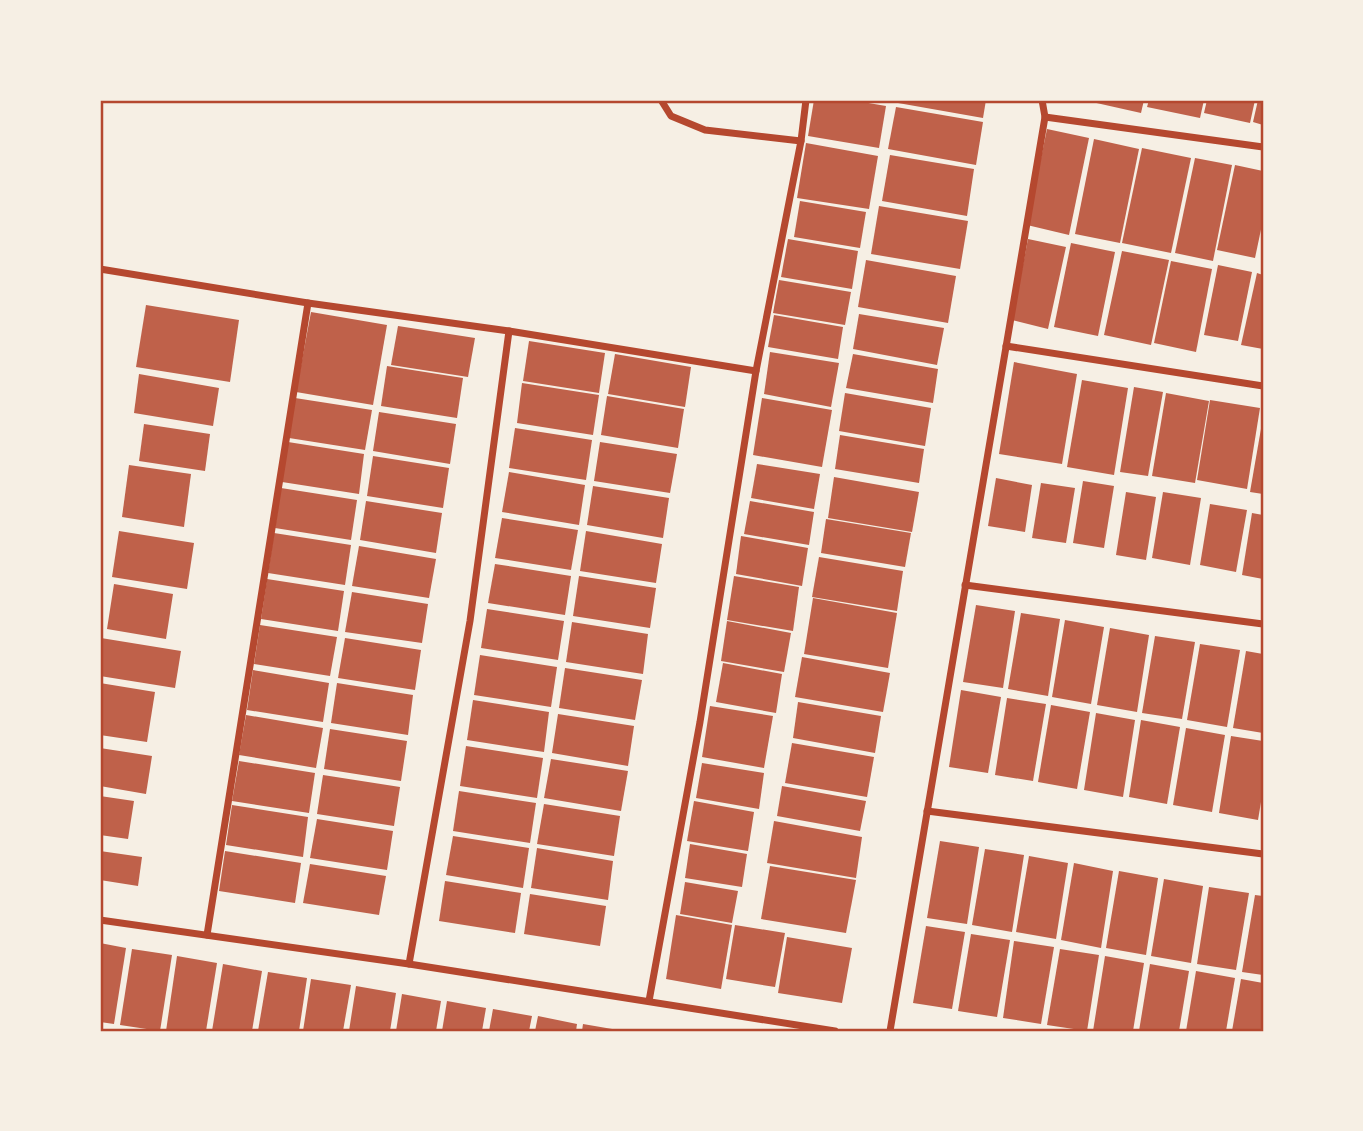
<svg xmlns="http://www.w3.org/2000/svg" width="1363" height="1131" viewBox="0 0 1363 1131" font-family="'Varela Round',sans-serif">
	<style>
		.building { fill: #bf614a }
		.lines { fill: none; stroke-linecap: round; stroke-linejoin: round }
		.minor { stroke: #b5482f; stroke-width: 7 }
		.neatline { fill: none; stroke: #b5482f; stroke-width: 2.5 }
	</style>
	<rect width="100%" height="100%" fill="#f6efe4"/>
	<!-- building -->
	<g class="building">
		<polygon points="814,100 851,100 886,106 879,148 808,136"/>
		<polygon points="898,100 986,100 983,118 898,103"/>
		<polygon points="1093,100 1144,100 1141,113 1092,102"/>
		<polygon points="1149,100 1204,100 1200,118 1147,107"/>
		<polygon points="1207,100 1255,100 1250,123 1204,113"/>
		<polygon points="1258,100 1263,100 1263,125 1253,122"/>
		<polygon points="896,107 983,122 976,165 888,149"/>
		<polygon points="1047,129 1089,138 1069,235 1027,225"/>
		<polygon points="1094,139 1139,149 1120,243 1075,234"/>
		<polygon points="806,143 878,156 869,209 797,198"/>
		<polygon points="1142,148 1191,158 1171,253 1122,243"/>
		<polygon points="890,155 974,169 967,216 882,201"/>
		<polygon points="1195,158 1232,165 1213,261 1175,253"/>
		<polygon points="1235,165 1263,171 1263,220 1255,258 1217,250"/>
		<polygon points="800,201 866,212 860,248 794,237"/>
		<polygon points="879,206 968,221 960,269 871,254"/>
		<polygon points="788,239 858,251 852,289 781,277"/>
		<polygon points="1028,239 1066,247 1048,329 1012,320"/>
		<polygon points="1071,243 1115,252 1098,336 1054,327"/>
		<polygon points="1122,251 1169,260 1151,345 1104,335"/>
		<polygon points="866,260 956,276 948,323 858,307"/>
		<polygon points="1171,261 1212,269 1196,352 1154,343"/>
		<polygon points="1218,265 1252,272 1238,341 1204,335"/>
		<polygon points="1257,273 1263,275 1263,349 1241,345"/>
		<polygon points="779,280 851,292 845,325 773,313"/>
		<polygon points="146,305 239,320 230,382 136,367"/>
		<polygon points="311,312 387,325 373,405 296,392"/>
		<polygon points="859,314 944,328 937,365 853,349"/>
		<polygon points="774,315 843,327 838,359 768,347"/>
		<polygon points="398,326 475,338 468,377 391,365"/>
		<polygon points="529,341 605,353 599,393 523,381"/>
		<polygon points="770,352 839,363 831,407 764,394"/>
		<polygon points="615,354 691,367 685,407 608,394"/>
		<polygon points="853,354 938,369 933,403 846,388"/>
		<polygon points="1014,362 1077,374 1062,464 999,454"/>
		<polygon points="387,366 463,378 457,418 381,406"/>
		<polygon points="139,374 219,388 213,426 134,413"/>
		<polygon points="1082,380 1128,388 1114,475 1067,467"/>
		<polygon points="522,383 599,395 593,435 517,423"/>
		<polygon points="1134,387 1163,392 1148,476 1120,472"/>
		<polygon points="845,393 931,408 925,446 839,431"/>
		<polygon points="1166,393 1209,401 1195,483 1152,476"/>
		<polygon points="607,396 684,409 678,448 601,435"/>
		<polygon points="295,398 372,410 365,450 289,438"/>
		<polygon points="762,398 832,410 822,467 753,455"/>
		<polygon points="1210,400 1260,408 1247,489 1197,480"/>
		<polygon points="379,412 456,424 450,464 373,451"/>
		<polygon points="1262,423 1263,423 1263,494 1250,492"/>
		<polygon points="144,424 210,434 205,471 139,461"/>
		<polygon points="515,428 592,440 586,480 509,468"/>
		<polygon points="840,435 924,449 919,483 835,469"/>
		<polygon points="288,442 364,454 359,494 282,482"/>
		<polygon points="600,442 677,454 670,493 594,481"/>
		<polygon points="373,456 449,468 443,508 367,496"/>
		<polygon points="757,464 820,474 814,509 751,498"/>
		<polygon points="129,465 191,474 184,527 122,517"/>
		<polygon points="509,472 585,485 579,525 502,512"/>
		<polygon points="834,477 919,492 912,532 828,518"/>
		<polygon points="996,478 1032,485 1025,532 988,526"/>
		<polygon points="1083,481 1114,486 1104,548 1073,543"/>
		<polygon points="1041,483 1075,488 1066,543 1032,538"/>
		<polygon points="593,486 669,498 663,538 587,525"/>
		<polygon points="281,488 357,500 351,540 275,528"/>
		<polygon points="1126,492 1156,497 1146,560 1116,555"/>
		<polygon points="1163,492 1201,498 1190,565 1152,558"/>
		<polygon points="366,501 442,513 436,553 360,540"/>
		<polygon points="750,501 814,512 809,545 744,534"/>
		<polygon points="1210,504 1247,510 1236,572 1200,565"/>
		<polygon points="1252,513 1263,515 1263,579 1242,575"/>
		<polygon points="502,518 578,530 571,570 495,558"/>
		<polygon points="826,519 911,533 905,567 821,553"/>
		<polygon points="119,531 194,543 187,589 112,577"/>
		<polygon points="586,531 662,544 656,583 580,571"/>
		<polygon points="274,533 351,545 345,585 268,573"/>
		<polygon points="741,536 808,548 802,586 736,574"/>
		<polygon points="359,546 436,559 429,598 352,586"/>
		<polygon points="819,557 903,571 897,611 812,597"/>
		<polygon points="495,564 571,576 565,615 488,603"/>
		<polygon points="579,576 656,588 650,628 573,616"/>
		<polygon points="734,576 799,587 793,631 727,620"/>
		<polygon points="267,579 344,591 338,631 261,619"/>
		<polygon points="114,584 173,594 166,639 107,629"/>
		<polygon points="352,592 428,604 422,643 345,632"/>
		<polygon points="813,598 897,613 888,668 804,654"/>
		<polygon points="976,605 1015,611 1003,688 963,682"/>
		<polygon points="487,609 564,621 558,660 481,648"/>
		<polygon points="1021,613 1060,619 1048,696 1008,689"/>
		<polygon points="1065,620 1104,627 1091,704 1052,697"/>
		<polygon points="727,621 791,633 784,672 721,661"/>
		<polygon points="572,622 648,634 643,674 566,662"/>
		<polygon points="260,625 337,637 330,676 254,664"/>
		<polygon points="1110,628 1149,635 1137,712 1097,705"/>
		<polygon points="1155,636 1195,642 1182,719 1142,713"/>
		<polygon points="101,638 181,651 175,688 100,676"/>
		<polygon points="345,638 421,650 415,690 338,678"/>
		<polygon points="1200,644 1240,650 1227,727 1187,720"/>
		<polygon points="1246,651 1263,654 1263,733 1233,728"/>
		<polygon points="480,655 557,667 551,707 474,695"/>
		<polygon points="802,657 890,673 883,712 795,697"/>
		<polygon points="723,663 782,674 776,713 716,702"/>
		<polygon points="565,668 642,680 635,720 559,708"/>
		<polygon points="253,670 329,683 323,722 247,710"/>
		<polygon points="100,683 155,692 147,742 100,735"/>
		<polygon points="337,683 413,695 408,735 331,723"/>
		<polygon points="961,690 1001,697 988,773 949,767"/>
		<polygon points="1007,698 1046,704 1033,781 995,775"/>
		<polygon points="473,700 549,712 544,752 467,740"/>
		<polygon points="798,702 881,716 875,753 793,738"/>
		<polygon points="1051,705 1090,712 1077,789 1038,782"/>
		<polygon points="710,706 773,716 764,768 702,757"/>
		<polygon points="1096,713 1135,720 1123,797 1084,790"/>
		<polygon points="558,714 634,726 628,766 552,753"/>
		<polygon points="246,715 323,728 316,768 239,755"/>
		<polygon points="1141,720 1180,727 1167,804 1129,797"/>
		<polygon points="1186,728 1225,735 1212,812 1173,805"/>
		<polygon points="330,729 407,741 401,781 324,769"/>
		<polygon points="1231,736 1263,741 1263,790 1258,820 1219,813"/>
		<polygon points="792,743 874,757 867,797 785,783"/>
		<polygon points="466,746 543,758 537,798 460,786"/>
		<polygon points="100,748 152,756 146,794 100,786"/>
		<polygon points="551,759 628,771 621,811 544,798"/>
		<polygon points="239,761 315,773 309,813 232,801"/>
		<polygon points="702,763 764,773 759,809 696,798"/>
		<polygon points="323,775 400,787 394,826 317,814"/>
		<polygon points="782,786 866,801 860,831 777,816"/>
		<polygon points="459,791 536,803 530,843 453,831"/>
		<polygon points="100,796 134,801 128,839 100,835"/>
		<polygon points="694,801 754,812 748,851 687,841"/>
		<polygon points="544,804 620,816 614,856 537,844"/>
		<polygon points="232,805 308,817 303,857 226,845"/>
		<polygon points="317,819 393,831 387,870 310,858"/>
		<polygon points="774,821 862,837 856,878 767,863"/>
		<polygon points="453,836 529,848 523,888 446,875"/>
		<polygon points="940,841 979,847 967,924 927,918"/>
		<polygon points="690,844 747,854 742,887 685,878"/>
		<polygon points="537,848 613,861 608,900 531,888"/>
		<polygon points="985,849 1024,855 1012,932 972,925"/>
		<polygon points="100,851 142,857 138,886 100,880"/>
		<polygon points="225,851 301,863 295,903 219,891"/>
		<polygon points="1029,856 1068,863 1056,939 1016,932"/>
		<polygon points="1074,863 1113,871 1101,948 1061,940"/>
		<polygon points="310,864 386,876 379,915 303,903"/>
		<polygon points="770,866 856,880 846,933 761,919"/>
		<polygon points="1119,871 1158,878 1146,955 1106,948"/>
		<polygon points="1164,879 1203,886 1191,963 1151,956"/>
		<polygon points="445,881 521,893 515,933 439,921"/>
		<polygon points="685,882 738,891 732,923 680,914"/>
		<polygon points="1209,887 1249,893 1236,970 1197,964"/>
		<polygon points="530,894 606,906 600,946 524,934"/>
		<polygon points="1255,895 1263,896 1263,975 1242,972"/>
		<polygon points="676,915 732,925 721,989 666,979"/>
		<polygon points="735,925 785,933 775,987 726,979"/>
		<polygon points="926,926 965,932 952,1009 913,1003"/>
		<polygon points="971,934 1010,940 997,1017 958,1011"/>
		<polygon points="787,937 852,948 842,1003 778,993"/>
		<polygon points="1014,941 1054,947 1041,1024 1003,1018"/>
		<polygon points="100,943 126,948 114,1024 100,1022"/>
		<polygon points="132,949 172,955 160,1031 120,1025"/>
		<polygon points="1060,949 1099,955 1087,1031 1047,1025"/>
		<polygon points="177,956 217,963 206,1031 166,1031"/>
		<polygon points="1105,956 1144,963 1133,1031 1093,1031"/>
		<polygon points="223,964 262,971 252,1031 212,1031"/>
		<polygon points="1150,964 1189,971 1179,1031 1139,1031"/>
		<polygon points="1196,971 1235,978 1226,1031 1186,1031"/>
		<polygon points="268,972 307,978 299,1031 258,1031"/>
		<polygon points="311,979 351,985 343,1031 303,1031"/>
		<polygon points="1241,979 1263,983 1263,1031 1232,1031"/>
		<polygon points="356,986 396,993 390,1031 349,1031"/>
		<polygon points="402,994 441,1001 436,1031 396,1031"/>
		<polygon points="447,1001 486,1008 482,1031 442,1031"/>
		<polygon points="493,1009 532,1016 529,1031 489,1031"/>
		<polygon points="538,1016 577,1024 576,1031 535,1031"/>
		<polygon points="583,1024 618,1030 618,1031 582,1031"/>
	</g>
	<g class="lines">
		<!-- minor -->
		<g class="minor">
			<polyline points="661,100 671,116 705,130 801,141"/>
			<polyline points="1045,117 1263,147"/>
			<polyline points="100,269 308,303 509,331 756,371"/>
			<polyline points="1006,346 1263,386"/>
			<polyline points="965,585 1263,624"/>
			<polyline points="927,811 1263,854"/>
			<polyline points="100,920 409,964 835,1031"/>
			<polyline points="207,935 308,303"/>
			<polyline points="409,964 470,621 509,331"/>
			<polyline points="649,1001 700,722 756,371 801,141 806,100"/>
			<polyline points="890,1031 1045,117 1042,100"/>
		</g>
	</g>
	<!-- border -->
	<rect width="1363" height="1131" fill="none" stroke="#f6efe4" stroke-width="203"/>
	<rect x="102" y="102" width="1160" height="928" class="neatline"/>
</svg>
